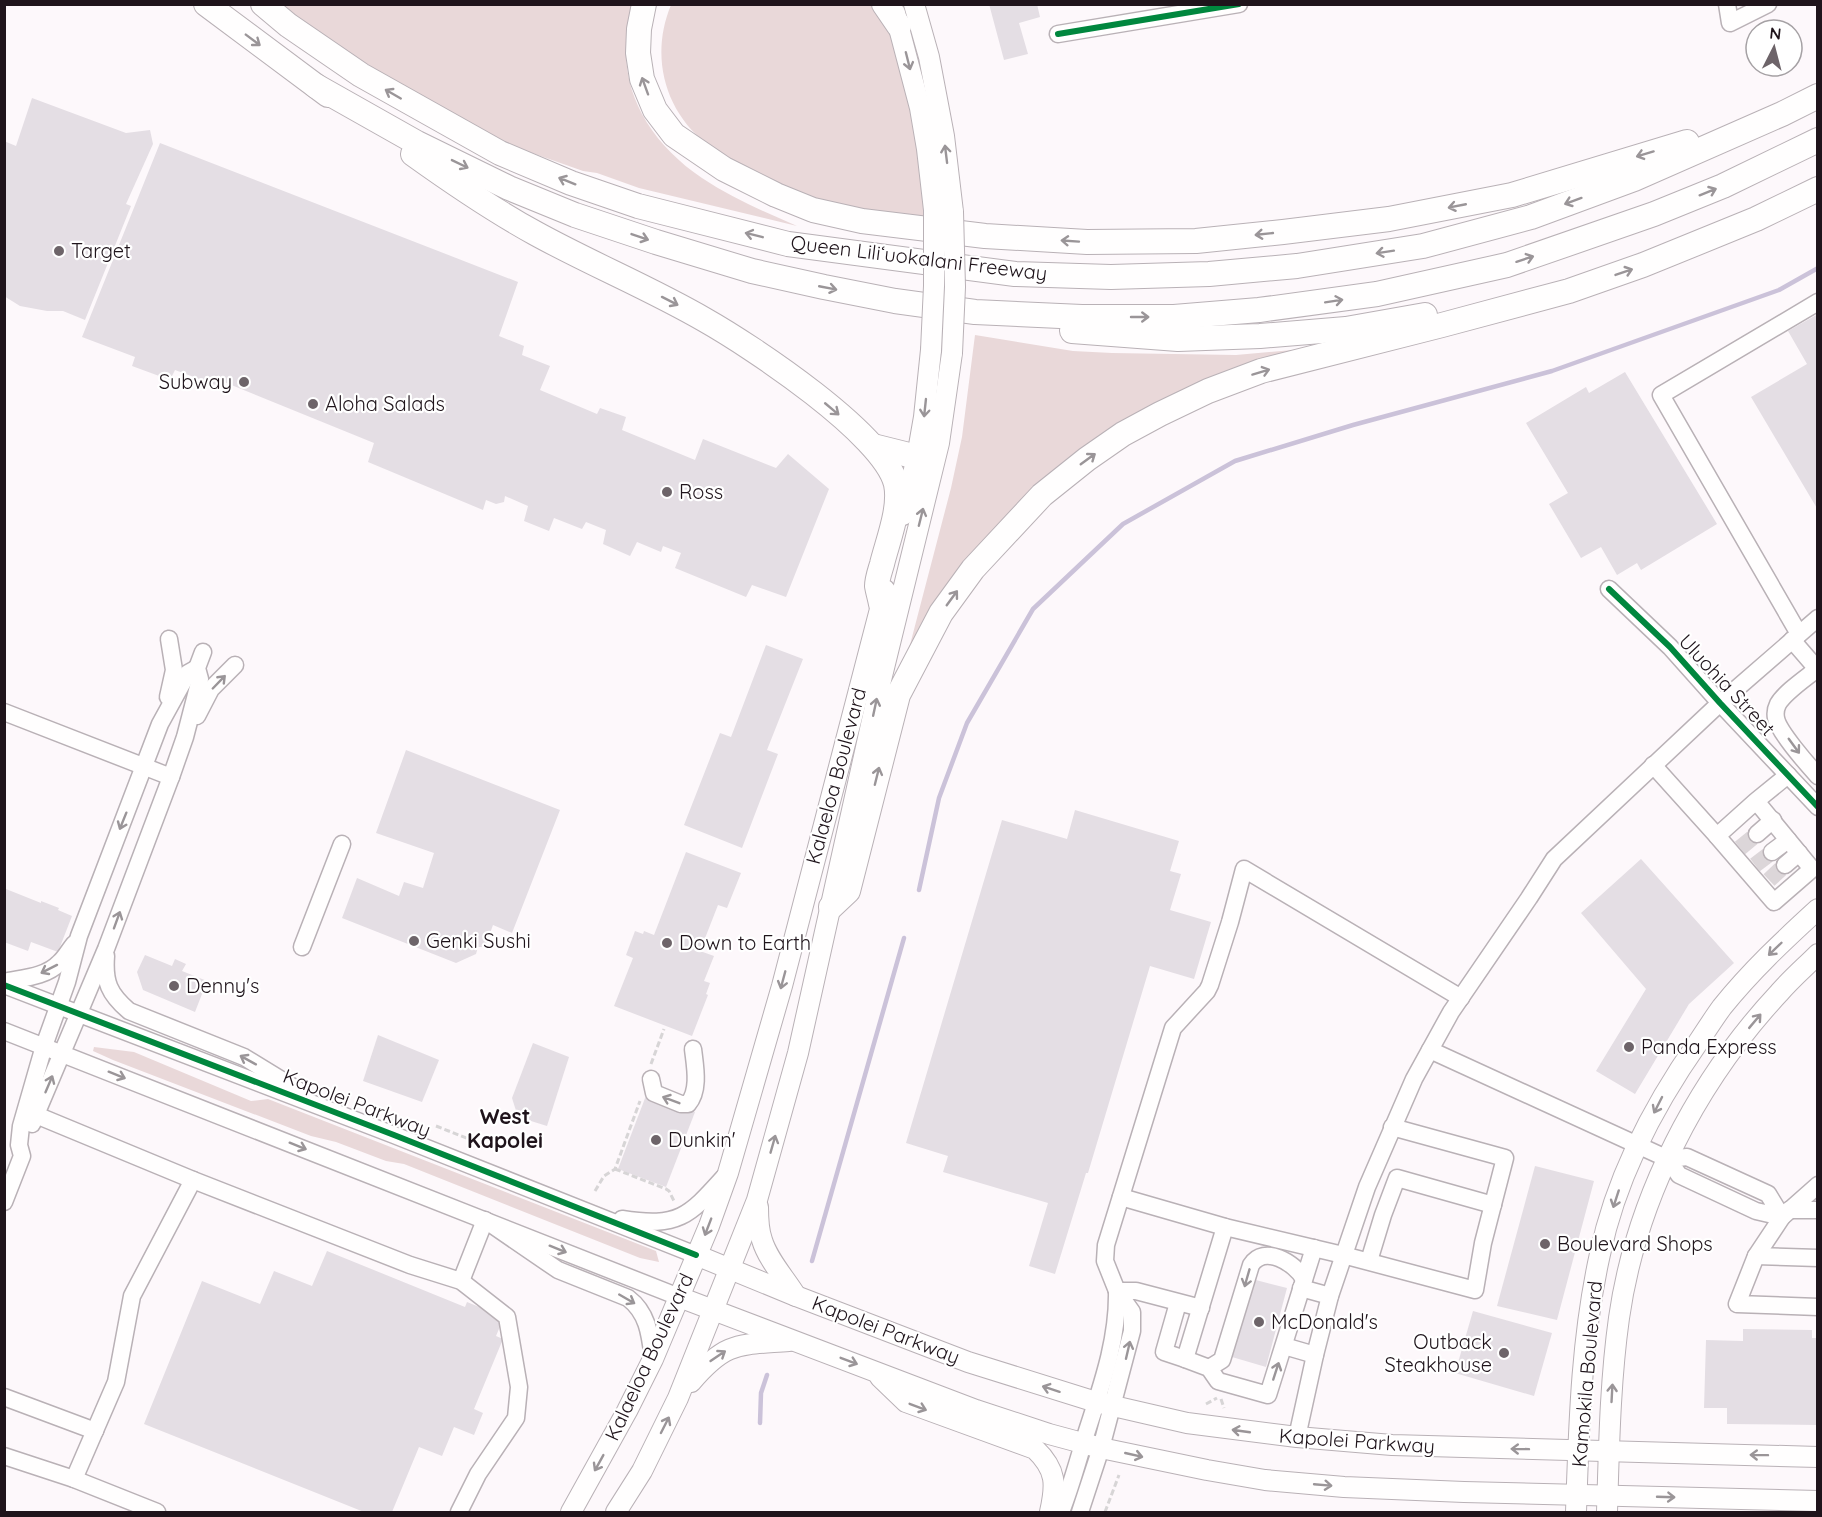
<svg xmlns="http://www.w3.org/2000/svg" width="1822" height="1517" viewBox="0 0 1822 1517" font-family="Quicksand,sans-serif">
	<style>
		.green { fill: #e9d8d9 }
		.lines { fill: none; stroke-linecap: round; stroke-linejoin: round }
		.stream { stroke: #cbc2d9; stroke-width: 4.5 }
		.building { fill: #e4dee4 }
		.minor-tunnel { stroke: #dcd6d9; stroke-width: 16; stroke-dasharray: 16 8; stroke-linecap: butt }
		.minor-casing { stroke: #b9b1b6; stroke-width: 19 }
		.major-casing { stroke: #b9b1b6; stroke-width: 22 }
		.highway-casing { stroke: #b9b1b6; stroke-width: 26 }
		.path { stroke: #d7d5d6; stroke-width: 3; stroke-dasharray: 6 3; stroke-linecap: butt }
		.minor { stroke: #fffefe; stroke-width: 16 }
		.major { stroke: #fffefe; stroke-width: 20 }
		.highway { stroke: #fffefe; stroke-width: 24 }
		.major-bridge-casing { stroke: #b9b1b6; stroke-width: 22; stroke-linecap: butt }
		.major-bridge { stroke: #fffefe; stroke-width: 20 }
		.cycleway-casing { stroke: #fff; stroke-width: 10 }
		.cycleway { stroke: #00873e; stroke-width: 6 }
		.oneway { stroke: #9a9598 }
		.poi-dot { fill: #6d6469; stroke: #fff; stroke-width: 2 }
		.labels { text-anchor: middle; stroke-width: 4.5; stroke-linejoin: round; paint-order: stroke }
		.poi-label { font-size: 20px; fill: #1f141b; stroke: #fff; text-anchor: start }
		.street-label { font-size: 20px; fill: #1f141b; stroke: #fff }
		.neighbourhood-label { font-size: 21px; font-weight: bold; fill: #1f141b; stroke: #fff }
	</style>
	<rect width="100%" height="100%" fill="#fdf8fb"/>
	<!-- green -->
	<g class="green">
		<path d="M280,5H635C609,75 643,138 702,178C732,198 765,212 797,226L639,188L597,173L583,171L518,148L484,131L374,72Z"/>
		<path d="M671,5H877L891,27L901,60L931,219C886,216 838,208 796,193C775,185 753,174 734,162C725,156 716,151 707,144C664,111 650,55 671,5Z"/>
		<polygon points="975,335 1073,351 1112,353 1236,355 1315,348 1278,363 1054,480 905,664 951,488 962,437"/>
		<polygon points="94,1047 134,1052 251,1101 268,1099 656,1251 659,1262 640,1258 404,1164 386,1161 336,1142 311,1136 113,1060 93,1051"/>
	</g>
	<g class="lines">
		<!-- stream -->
		<g class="stream">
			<polyline points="919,890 939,798 967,723 1033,609 1123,524 1235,461 1353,425 1552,371 1779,290 1818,268"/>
			<polyline points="812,1261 904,938"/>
			<polyline points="760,1423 761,1393 767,1375"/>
		</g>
	</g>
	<!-- building -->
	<g class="building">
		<polygon points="989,4 1037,4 1040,17 1019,23 1028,54 1004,60"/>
		<polygon points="32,98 126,133 150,130 153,144 126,204 131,206 85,320 63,311 47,311 20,306 4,296 4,141 16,146"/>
		<polygon points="160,143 518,282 499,336 524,346 522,355 550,366 540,390 597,414 600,408 626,417 622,430 695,460 703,439 776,468 788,454 829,489 786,597 752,585 746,597 675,568 681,553 663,546 661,552 637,542 630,556 603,544 606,530 586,522 582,529 554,518 549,531 524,521 528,506 505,496 504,502 496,504 486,500 483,510 368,462 374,443 224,382 221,387 175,370 170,380 132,366 135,357 82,337"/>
		<polygon points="1818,314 1818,510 1751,397 1807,364 1788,331"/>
		<polygon points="1625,372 1717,524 1641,570 1637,563 1617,575 1601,547 1581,558 1549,504 1568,493 1526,423 1586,387 1589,393"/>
		<polygon points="766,645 803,659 767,750 778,754 742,848 684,825 720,733 731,737"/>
		<polygon points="406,750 560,810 512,933 493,925 485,947 478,947 476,954 456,963 342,918 357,878 399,896 404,882 423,888 434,853 376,833"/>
		<polygon points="1075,810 1179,841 1170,871 1181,874 1170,910 1211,922 1194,979 1150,966 1088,1173 1086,1173 1055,1274 1029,1266 1048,1203 943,1172 948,1156 906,1143 1002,820 1067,839"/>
		<polygon points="686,852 741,873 727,908 718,905 700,951 714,956 704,981 710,983 706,994 708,995 692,1036 614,1006 633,958 626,955 635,931 643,934 644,931 654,935"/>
		<polygon points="1641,859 1734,963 1689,1004 1635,1094 1596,1071 1646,989 1581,913"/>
		<polygon points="6,889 41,903 41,901 59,908 58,910 72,916 58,952 31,942 28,951 4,942 4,893"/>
		<polygon points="145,955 172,966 175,959 186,964 182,971 207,981 195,1012 143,990 137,972"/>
		<polygon points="378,1035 439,1060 422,1102 363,1081"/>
		<polygon points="533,1043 569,1057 547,1126 518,1117 512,1098"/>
		<polygon points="647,1093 695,1112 666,1187 618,1169"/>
		<polygon points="1535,1166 1594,1181 1557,1320 1497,1306"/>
		<polygon points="327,1251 465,1307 467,1302 504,1317 496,1336 503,1339 474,1409 483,1413 474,1435 454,1427 442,1456 419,1447 392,1512 364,1512 144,1424 202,1281 260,1304 274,1271 312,1286"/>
		<polygon points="1252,1279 1287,1288 1266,1367 1232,1357"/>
		<polygon points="1473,1311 1552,1333 1534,1396 1455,1373"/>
		<polygon points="1743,1329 1812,1330 1812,1338 1818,1338 1818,1425 1727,1424 1727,1408 1704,1408 1706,1340 1743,1341"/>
	</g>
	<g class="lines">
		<!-- minor-tunnel -->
		<g class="minor-tunnel">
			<polyline points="1740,848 1757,834"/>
			<polyline points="1755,865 1772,852"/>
			<polyline points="1769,880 1785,865"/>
		</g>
		<!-- minor casing -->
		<g class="minor-casing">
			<g id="minor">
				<polyline points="1727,4 1730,23 1768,4"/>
				<polyline points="1058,34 1239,4"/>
				<polyline points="1609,589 1670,647 1720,703 1818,807"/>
				<polyline points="1799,634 1661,395 1818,302"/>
				<polyline points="1792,640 1818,670"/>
				<path d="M1817,669C1806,678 1785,692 1778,704C1776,708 1775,713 1776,718C1778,731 1808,765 1818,776"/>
				<polyline points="168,697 174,670 169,639"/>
				<polyline points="4,712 171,777"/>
				<polyline points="197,716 211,689 235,665"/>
				<polyline points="1653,765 1717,836"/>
				<polyline points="1756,801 1812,869 1774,902 1717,836 1756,801 1788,775"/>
				<polyline points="1757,834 1773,820"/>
				<polyline points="1772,852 1788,840"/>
				<polyline points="1785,865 1799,853"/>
				<polyline points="302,947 342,844"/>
				<path d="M106,956C104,982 109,994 129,1011L244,1057L298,1090"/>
				<path d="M4,982C22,978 46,977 59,963C65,958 69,950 74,944"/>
				<polyline points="4,985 394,1135 696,1255"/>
				<polyline points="4,1031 679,1297"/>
				<polyline points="1430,1050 1668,1159"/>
				<path d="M651,1079L654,1093L681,1104H688C700,1090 695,1066 693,1049"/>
				<polyline points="36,1115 193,1180 410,1265 461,1281 507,1317 519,1387 516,1418 478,1474 459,1512"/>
				<polyline points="32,1124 106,949 171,777 185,737 200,679 197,668 203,652"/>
				<polygon points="1687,1157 1768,1194 1782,1217 1756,1211 1679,1175 1668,1159"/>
				<polyline points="1818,1185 1782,1217 1756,1256 1737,1304 1818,1307"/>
				<polyline points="1121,1197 1225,1227 1343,1255 1475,1290 1483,1243 1505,1158 1392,1127"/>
				<polyline points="4,1202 22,1156 19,1145 21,1126 44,1046 67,982 79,936 160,724 188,673 197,668"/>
				<polyline points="1789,1210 1818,1210"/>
				<path d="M622,1219C679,1228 689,1216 725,1176"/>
				<polyline points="1225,1227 1185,1359 1209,1368 1218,1381 1268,1395 1314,1248"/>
				<polyline points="1756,1256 1818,1258"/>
				<polyline points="1369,1261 1383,1215 1397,1178 1493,1205"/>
				<path d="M461,1281L485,1220L558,1270L628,1298C648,1313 650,1335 653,1359"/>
				<polyline points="1301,1288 1330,1296"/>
				<polyline points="1117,1291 1136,1291 1201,1308"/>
				<polyline points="1178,1303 1164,1352 1185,1359"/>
				<polyline points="1284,1346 1315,1355"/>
				<path d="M1209,1368L1222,1360L1251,1265C1264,1244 1295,1263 1304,1279"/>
				<polyline points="4,1397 95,1431"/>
				<polyline points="1297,1437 1315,1355 1330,1296 1367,1187 1414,1079 1451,1012 1529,898 1554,859 1720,703 1818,618"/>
				<polyline points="4,1456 74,1479 157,1512"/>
				<polyline points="74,1479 116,1382 132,1296 193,1180"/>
				<path d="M1061,1512C1071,1487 1078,1460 1086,1434C1101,1387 1118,1341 1117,1291"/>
				<polyline points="1080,1512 1101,1448 1132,1331 1132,1312 1117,1291 1105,1261 1106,1245 1173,1028 1207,991 1210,985 1230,922 1244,869 1461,998"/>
			</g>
		</g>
		<!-- major casing -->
		<g class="major-casing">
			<g id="major">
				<polyline points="914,4 929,57 944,136 953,212"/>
				<polyline points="895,13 920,108 927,149 934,210"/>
				<polyline points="903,515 917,457 924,417 931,350"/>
				<path d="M758,1207C758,1218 758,1229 762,1240C768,1260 785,1278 796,1296"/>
				<polyline points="696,1255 796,1296 968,1362 1096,1402 1187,1423 1297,1437 1392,1445 1818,1457"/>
				<polyline points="679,1297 976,1410 1049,1434 1101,1448 1207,1470 1265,1480 1344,1487 1464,1492 1818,1501"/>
				<path d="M880,1377L906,1402L1035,1449C1057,1470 1056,1485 1050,1512"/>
				<path d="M691,1382C726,1341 738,1345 789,1341"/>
				<polyline points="571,1512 627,1411 653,1359 709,1226 728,1173 782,986 885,590"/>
				<polyline points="616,1512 642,1471 678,1398 757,1200 798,1053 881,680 939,443 952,353"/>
				<path d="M1576,1512C1579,1426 1581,1339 1600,1254C1616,1177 1654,1105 1699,1041C1707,1029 1714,1018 1722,1007C1751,971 1784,940 1818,909"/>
				<path d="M1607,1512C1609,1448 1610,1382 1619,1318C1636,1198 1697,1081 1779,993C1791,979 1805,967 1818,954"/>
			</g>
		</g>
		<!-- highway casing -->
		<g class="highway-casing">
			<g id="highway">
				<polyline points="206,4 328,95"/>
				<polyline points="263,4 288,25 361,75 500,153 571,183 638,206 788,244 1015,274 1111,277 1209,274 1297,266 1423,246 1531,217 1634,179 1782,114 1818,96"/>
				<polyline points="644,4 639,29 638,53 642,79 655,110 674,135 724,169 776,195 813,210 862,221 985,236 1087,242 1196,241 1283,232 1389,219 1512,195 1687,142"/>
				<polyline points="884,4 899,26"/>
				<polyline points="316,86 417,143 509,188 575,215 656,242 752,271 824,287 895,301 975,312 1082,317 1174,317 1259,310 1377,294 1507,265 1654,214 1723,186 1818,140"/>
				<path d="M413,154C452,182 493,210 535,233C591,264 650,288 705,320C751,346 884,434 896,484C901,508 888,540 882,564C880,571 877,579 877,586C878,592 880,598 881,604"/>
				<polyline points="1072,331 1178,339 1260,336 1346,329 1425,315"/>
				<polyline points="873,446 917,457"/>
				<polyline points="831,907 848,891 898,695 941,613 973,569 1042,495 1087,459 1123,434 1160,414 1208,391 1261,371 1442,325 1569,291 1643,265 1756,219 1818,189"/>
			</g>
		</g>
		<!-- path -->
		<g class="path">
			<polyline points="651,1064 664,1029"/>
			<polyline points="436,1126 474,1141"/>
			<polyline points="615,1169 666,1189 669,1191 675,1203"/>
			<polyline points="595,1191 604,1176 615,1169 640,1101"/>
			<polyline points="1221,1399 1224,1408"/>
			<polyline points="1206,1404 1217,1398"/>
			<polyline points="1105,1512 1119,1475"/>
		</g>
		<!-- minor -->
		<use href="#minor" class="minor"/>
		<!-- major -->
		<use href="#major" class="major"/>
		<!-- highway -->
		<use href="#highway" class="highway"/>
		<!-- major-bridge casing -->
		<g class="major-bridge-casing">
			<g id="major-bridge">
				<polyline points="931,350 934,286 934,210"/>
				<polyline points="952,353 955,287 953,212"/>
			</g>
		</g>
		<!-- major-bridge -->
		<use href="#major-bridge" class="major-bridge"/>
		<!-- cycleway casing -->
		<g class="cycleway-casing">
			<g id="cycleway">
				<polyline points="1058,34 1239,4"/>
				<polyline points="1609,589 1670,647 1720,703 1818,807"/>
				<polyline points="4,985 394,1135 696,1255"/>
			</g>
		</g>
		<!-- cycleway -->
		<use href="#cycleway" class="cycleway"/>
	</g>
	<!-- one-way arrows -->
	<defs><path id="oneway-shaft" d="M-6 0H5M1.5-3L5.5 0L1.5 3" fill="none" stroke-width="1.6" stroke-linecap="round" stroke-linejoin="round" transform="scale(1.5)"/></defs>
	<g class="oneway">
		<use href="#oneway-shaft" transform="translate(253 40) rotate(37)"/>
		<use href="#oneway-shaft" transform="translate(908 61) rotate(76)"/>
		<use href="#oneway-shaft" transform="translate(645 86) rotate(-110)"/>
		<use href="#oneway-shaft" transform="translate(393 94) rotate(-150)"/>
		<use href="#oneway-shaft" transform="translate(946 154) rotate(-97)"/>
		<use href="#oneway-shaft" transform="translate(1645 154) rotate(163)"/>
		<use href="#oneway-shaft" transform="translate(460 164) rotate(26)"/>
		<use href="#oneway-shaft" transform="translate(567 181) rotate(-158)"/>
		<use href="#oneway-shaft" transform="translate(1708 192) rotate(-22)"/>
		<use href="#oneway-shaft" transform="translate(1573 201) rotate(160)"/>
		<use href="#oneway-shaft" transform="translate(1457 206) rotate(169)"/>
		<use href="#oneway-shaft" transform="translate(1264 234) rotate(174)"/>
		<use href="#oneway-shaft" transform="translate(754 235) rotate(-166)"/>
		<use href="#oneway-shaft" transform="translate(640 237) rotate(19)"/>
		<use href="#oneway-shaft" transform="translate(1070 241) rotate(-176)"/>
		<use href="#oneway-shaft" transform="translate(1385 252) rotate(171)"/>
		<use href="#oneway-shaft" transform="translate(1525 259) rotate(-18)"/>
		<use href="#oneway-shaft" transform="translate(1624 272) rotate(-19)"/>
		<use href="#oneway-shaft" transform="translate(828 288) rotate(11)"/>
		<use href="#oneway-shaft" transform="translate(670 301) rotate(27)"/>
		<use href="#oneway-shaft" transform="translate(1334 301) rotate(-9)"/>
		<use href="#oneway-shaft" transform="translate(1140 317)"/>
		<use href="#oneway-shaft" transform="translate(1261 372) rotate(-17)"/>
		<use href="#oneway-shaft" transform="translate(925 408) rotate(96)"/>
		<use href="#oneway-shaft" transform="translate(832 409) rotate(40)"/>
		<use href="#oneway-shaft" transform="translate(1088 459) rotate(-36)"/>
		<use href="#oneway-shaft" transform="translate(921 517) rotate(-76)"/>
		<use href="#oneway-shaft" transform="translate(952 598) rotate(-54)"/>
		<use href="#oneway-shaft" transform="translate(219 682) rotate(-46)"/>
		<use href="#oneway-shaft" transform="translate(875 707) rotate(-78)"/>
		<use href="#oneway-shaft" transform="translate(1794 746) rotate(54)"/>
		<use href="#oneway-shaft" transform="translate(877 776) rotate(-76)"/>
		<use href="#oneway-shaft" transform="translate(123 821) rotate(112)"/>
		<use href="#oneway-shaft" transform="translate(117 920) rotate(-70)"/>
		<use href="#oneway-shaft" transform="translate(1775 949) rotate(136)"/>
		<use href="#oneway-shaft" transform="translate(49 969) rotate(153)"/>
		<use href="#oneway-shaft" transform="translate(783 980) rotate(105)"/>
		<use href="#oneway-shaft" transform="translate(1755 1021) rotate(-50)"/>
		<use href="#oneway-shaft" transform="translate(248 1060) rotate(-151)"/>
		<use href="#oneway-shaft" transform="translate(117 1075) rotate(22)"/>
		<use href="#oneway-shaft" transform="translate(49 1084) rotate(-67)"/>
		<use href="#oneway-shaft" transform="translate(671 1100) rotate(-159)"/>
		<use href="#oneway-shaft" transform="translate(1658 1105) rotate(117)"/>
		<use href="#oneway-shaft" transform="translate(773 1144) rotate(-74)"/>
		<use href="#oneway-shaft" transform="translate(298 1146) rotate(22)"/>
		<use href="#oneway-shaft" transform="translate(1616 1199) rotate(108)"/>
		<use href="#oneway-shaft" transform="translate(708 1227) rotate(111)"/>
		<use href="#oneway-shaft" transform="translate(558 1249) rotate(22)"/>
		<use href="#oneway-shaft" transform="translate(1247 1278) rotate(106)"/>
		<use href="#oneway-shaft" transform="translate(627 1299) rotate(30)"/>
		<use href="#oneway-shaft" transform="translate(1128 1350) rotate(-77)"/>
		<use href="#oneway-shaft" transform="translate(718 1356) rotate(-34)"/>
		<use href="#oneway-shaft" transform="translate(849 1361) rotate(21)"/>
		<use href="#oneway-shaft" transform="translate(1276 1371) rotate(-72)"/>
		<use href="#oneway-shaft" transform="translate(1051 1389) rotate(-162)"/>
		<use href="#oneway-shaft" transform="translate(1612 1393) rotate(-87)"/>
		<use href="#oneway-shaft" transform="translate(918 1407) rotate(21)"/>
		<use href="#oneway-shaft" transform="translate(665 1425) rotate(-63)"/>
		<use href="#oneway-shaft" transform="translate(1241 1431) rotate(-172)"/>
		<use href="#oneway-shaft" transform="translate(1520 1449) rotate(-179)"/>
		<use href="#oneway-shaft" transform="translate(1134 1455) rotate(13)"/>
		<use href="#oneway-shaft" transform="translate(1759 1455) rotate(-179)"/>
		<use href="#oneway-shaft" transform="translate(599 1463) rotate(119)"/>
		<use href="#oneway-shaft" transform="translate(1323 1485) rotate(5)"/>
		<use href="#oneway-shaft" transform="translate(1666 1497) rotate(2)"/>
	</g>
	<!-- markers -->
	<g class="poi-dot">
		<circle cx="59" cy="251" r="6"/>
		<circle cx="244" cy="382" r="6"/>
		<circle cx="313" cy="404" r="6"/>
		<circle cx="667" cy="492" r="6"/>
		<circle cx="414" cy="941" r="6"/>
		<circle cx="667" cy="943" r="6"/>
		<circle cx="174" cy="986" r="6"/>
		<circle cx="1629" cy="1047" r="6"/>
		<circle cx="656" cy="1140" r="6"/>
		<circle cx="1545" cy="1244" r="6"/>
		<circle cx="1259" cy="1322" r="6"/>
		<circle cx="1504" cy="1353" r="6"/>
	</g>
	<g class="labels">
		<!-- poi labels -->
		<g class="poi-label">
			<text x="71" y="258">Target</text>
			<text x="232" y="389" text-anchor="end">Subway</text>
			<text x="325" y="411">Aloha Salads</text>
			<text x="679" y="499">Ross</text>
			<text x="426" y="948">Genki Sushi</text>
			<text x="679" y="950">Down to Earth</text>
			<text x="186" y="993">Denny's</text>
			<text x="1641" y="1054">Panda Express</text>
			<text x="668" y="1147">Dunkin'</text>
			<text x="1557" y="1251">Boulevard Shops</text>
			<text x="1271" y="1329">McDonald's</text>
			<text x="1492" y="1349" text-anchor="end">Outback<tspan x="1492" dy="23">Steakhouse</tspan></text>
		</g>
		<!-- street labels -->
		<g class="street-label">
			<text transform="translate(919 258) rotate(7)" y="7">Queen Liliʻuokalani Freeway</text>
			<text transform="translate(1727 685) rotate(47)" y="7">Uluohia Street</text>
			<text transform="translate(836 776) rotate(-75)" y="7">Kalaeloa Boulevard</text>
			<text transform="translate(357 1103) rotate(21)" y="7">Kapolei Parkway</text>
			<text transform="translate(886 1330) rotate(21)" y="7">Kapolei Parkway</text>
			<text transform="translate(649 1357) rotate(-65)" y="7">Kalaeloa Boulevard</text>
			<text transform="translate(1587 1374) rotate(-85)" y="7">Kamokila Boulevard</text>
			<text transform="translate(1357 1441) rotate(4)" y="7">Kapolei Parkway</text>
		</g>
		<!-- neighbourhood labels -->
		<g class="neighbourhood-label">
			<text x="505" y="1124">West<tspan x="505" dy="24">Kapolei</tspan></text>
		</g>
	</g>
	<!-- border -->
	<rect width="1822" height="1517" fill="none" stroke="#1f141b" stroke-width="12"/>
	<!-- north arrow -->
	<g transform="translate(1774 48) rotate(6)"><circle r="28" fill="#ffffff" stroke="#a5a1a4" stroke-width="1.5"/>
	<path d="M0-4.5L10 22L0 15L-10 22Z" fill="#6d6469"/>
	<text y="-9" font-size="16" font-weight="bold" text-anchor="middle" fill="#1f141b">N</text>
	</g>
</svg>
